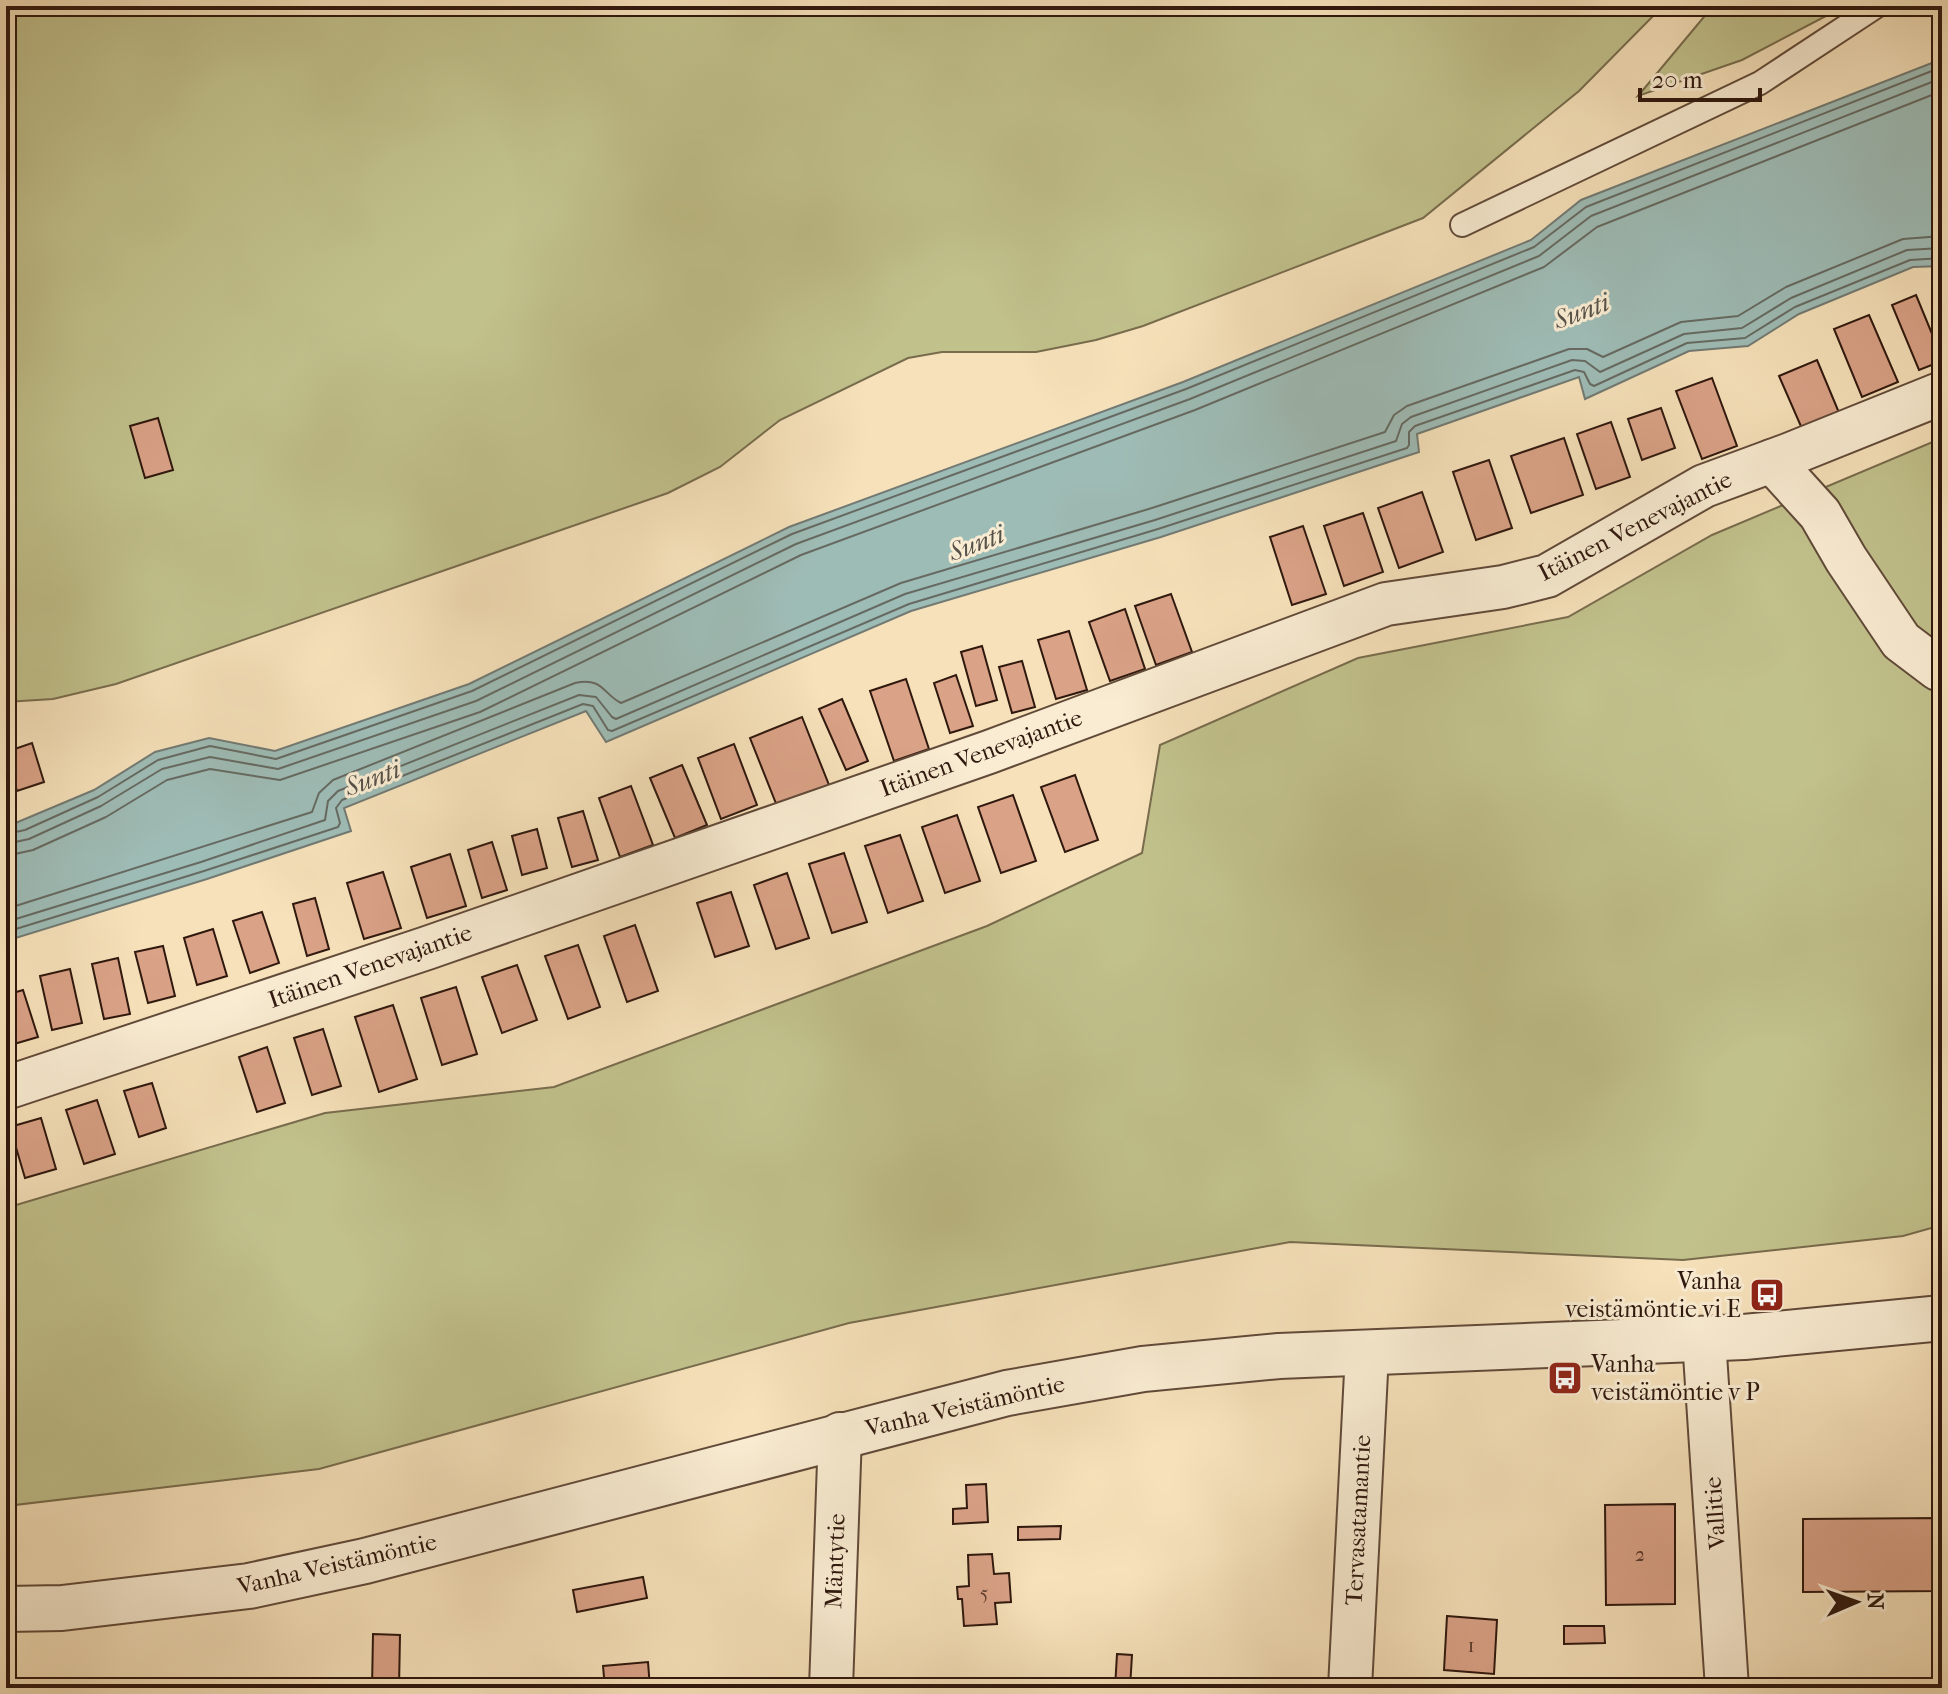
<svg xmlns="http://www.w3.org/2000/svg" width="1948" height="1694" viewBox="0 0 1948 1694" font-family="'IM FELL French Canon',serif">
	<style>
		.green { fill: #c1c18c; stroke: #786c4d; stroke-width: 2 }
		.water { fill: #9ebcb6; stroke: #727a73; stroke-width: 2 }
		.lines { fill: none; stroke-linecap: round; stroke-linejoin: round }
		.shore { stroke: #666a62; stroke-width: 2 }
		.building { fill: #daa287; stroke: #2f180e; stroke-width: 2 }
		.service-casing { stroke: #614a39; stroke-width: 26 }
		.minor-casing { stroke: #614a39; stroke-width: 46 }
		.tertiary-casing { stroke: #614a39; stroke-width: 48 }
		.service { stroke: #f9ecd2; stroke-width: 22 }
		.minor { stroke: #f9ecd2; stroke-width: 42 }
		.tertiary { stroke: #f9ecd2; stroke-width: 44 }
		.labels { text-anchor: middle; stroke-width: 6; stroke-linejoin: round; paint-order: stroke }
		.number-label { font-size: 20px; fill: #5a3a2c }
		.street-label { font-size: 24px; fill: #2f180e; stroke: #f9ecd2 }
		.poi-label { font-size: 24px; fill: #2f180e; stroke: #f9ecd2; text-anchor: end }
		.water-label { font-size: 26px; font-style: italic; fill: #565149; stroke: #f9ecd2 }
	</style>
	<rect width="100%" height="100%" fill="#f6e1ba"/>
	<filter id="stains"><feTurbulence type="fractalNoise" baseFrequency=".0025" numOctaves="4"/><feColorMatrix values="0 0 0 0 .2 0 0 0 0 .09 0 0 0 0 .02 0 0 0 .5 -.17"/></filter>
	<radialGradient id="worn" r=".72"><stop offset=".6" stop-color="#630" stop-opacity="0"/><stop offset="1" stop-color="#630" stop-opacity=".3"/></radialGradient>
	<!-- green -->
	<g class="green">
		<polygon points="41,6 1663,6 1579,91 1423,218 1143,326 1096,340 1036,352 942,352 908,358 780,420 720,467 668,493 116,684 53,699 6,702 6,16"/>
		<polygon points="1713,6 1845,6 1742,60 1638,96"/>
		<polygon points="1942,438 1942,1225 1903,1236 1683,1260 1290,1242 849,1323 319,1469 6,1506 6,1208 325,1113 554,1087 987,926 1142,853 1160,745 1358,658 1568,617 1712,535"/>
	</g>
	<!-- water -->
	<polygon class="water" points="1942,59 1942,266 1913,267 1799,314 1748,346 1689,351 1585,399 1579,377 1417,434 1419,452 1161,537 911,611 606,742 586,711 344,808 351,831 207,879 6,941 6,827 94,790 155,752 209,738 275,751 469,684 789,527 1183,382 1531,240 1581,200"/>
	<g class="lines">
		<!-- shore -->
		<g class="shore">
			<polyline points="6,834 25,830 98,797 158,760 210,746 276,759 472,691 792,534 1186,389 1534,247 1586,207 1942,67"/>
			<polyline points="6,844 29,839 101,806 162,769 210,757 278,769 476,701 796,544 1190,399 1539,256 1591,216 1942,78"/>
			<polyline points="6,856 33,850 106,817 167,780 210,769 280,780 480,712 801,555 1195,410 1544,267 1597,227 1942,91"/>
			<path d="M6,909L312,812L319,793L333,780L575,683C603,677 603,694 621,703L901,583L1152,508L1385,432L1394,415L1407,406L1569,349H1587L1603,357L1681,322L1738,316L1786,287L1903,239L1942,236"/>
			<polyline points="6,922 201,862 325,820 328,801 338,791 579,695 596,697 612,717 616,719 905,594 1155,520 1396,441 1402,424 1411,417 1572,360 1585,361 1600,372 1684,334 1742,328 1791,298 1907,250 1942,248"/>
			<polyline points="6,932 204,871 338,827 340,823 336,808 342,800 583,704 593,706 608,730 612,731 909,604 1158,529 1407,448 1409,445 1409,432 1415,426 1575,370 1584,372 1590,384 1594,386 1687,343 1745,338 1795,307 1910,260 1942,258"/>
		</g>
	</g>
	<!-- building -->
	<g class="building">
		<polygon points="1916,295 1942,358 1942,361 1919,370 1892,305"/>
		<polygon points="1869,315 1898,382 1862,397 1834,329"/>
		<polygon points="1817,360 1840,415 1803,431 1779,376"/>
		<polygon points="1712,378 1737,446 1702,459 1676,391"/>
		<polygon points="1661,408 1675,448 1642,460 1628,419"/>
		<polygon points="158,418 173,470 145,478 130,426"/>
		<polygon points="1611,422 1630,477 1596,489 1577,434"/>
		<polygon points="1564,438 1583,495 1531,513 1511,456"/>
		<polygon points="1489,460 1512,528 1476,540 1453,472"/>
		<polygon points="1422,492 1443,552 1399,568 1378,508"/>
		<polygon points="1363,513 1383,572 1344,586 1324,526"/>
		<polygon points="1303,526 1326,594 1292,605 1270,537"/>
		<polygon points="1171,594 1192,652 1156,665 1135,606"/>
		<polygon points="1125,609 1145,669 1110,681 1089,622"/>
		<polygon points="1069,631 1087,690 1056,699 1038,640"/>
		<polygon points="982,646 997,700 976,706 961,652"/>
		<polygon points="1022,661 1035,707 1012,713 999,667"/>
		<polygon points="956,675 973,726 950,733 934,683"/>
		<polygon points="906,679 929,749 894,761 870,691"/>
		<polygon points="842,699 868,761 846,770 819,709"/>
		<polygon points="802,717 829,785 777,806 750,738"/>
		<polygon points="32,743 44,782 17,791 6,752"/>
		<polygon points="734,744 757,805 721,819 698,758"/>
		<polygon points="682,765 707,825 675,838 650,778"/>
		<polygon points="1075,775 1098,840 1065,852 1041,787"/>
		<polygon points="631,786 653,845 620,857 599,798"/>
		<polygon points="1013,795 1036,861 1001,873 978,807"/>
		<polygon points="583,811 598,860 572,867 558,818"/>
		<polygon points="957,815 980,881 945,893 922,827"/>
		<polygon points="537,829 547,868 522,875 512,836"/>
		<polygon points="900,835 923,901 888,913 865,846"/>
		<polygon points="492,842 507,890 482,898 468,850"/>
		<polygon points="844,853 867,922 832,933 809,864"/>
		<polygon points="450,854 466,906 427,918 411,867"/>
		<polygon points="383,872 401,928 364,939 347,883"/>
		<polygon points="787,873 809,938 776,949 754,885"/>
		<polygon points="731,892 749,946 715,957 697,903"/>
		<polygon points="315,898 329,949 307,956 293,904"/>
		<polygon points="262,912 279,963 250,973 233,921"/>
		<polygon points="635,925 658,991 627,1002 604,936"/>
		<polygon points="213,929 227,976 197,985 184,938"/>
		<polygon points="578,945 600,1007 568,1019 545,956"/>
		<polygon points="163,946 175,996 148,1003 135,952"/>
		<polygon points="118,958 130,1014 104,1019 92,964"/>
		<polygon points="517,965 537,1020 502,1033 482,977"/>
		<polygon points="70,969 82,1023 52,1030 40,976"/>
		<polygon points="456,987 477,1054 442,1065 421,998"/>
		<polygon points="23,990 38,1037 14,1044 6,1019 6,995"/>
		<polygon points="393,1005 417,1079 379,1092 355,1017"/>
		<polygon points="323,1029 341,1086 312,1095 294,1038"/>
		<polygon points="267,1047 285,1103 257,1112 239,1057"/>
		<polygon points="152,1083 166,1128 139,1137 124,1091"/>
		<polygon points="97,1100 115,1154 84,1164 66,1110"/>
		<polygon points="41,1118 56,1169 25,1178 10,1127"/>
		<polygon points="986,1484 988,1522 953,1524 953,1509 967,1508 966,1485"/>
		<polygon points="1675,1504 1675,1604 1606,1605 1605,1505"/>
		<polygon points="1942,1518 1942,1591 1803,1592 1803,1519"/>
		<polygon points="1061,1526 1060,1539 1018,1540 1018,1527"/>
		<polygon points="992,1554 994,1574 1009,1573 1011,1602 995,1603 997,1624 964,1626 962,1599 958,1599 957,1587 969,1586 968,1555"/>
		<polygon points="643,1577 647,1598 577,1612 573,1590"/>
		<polygon points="1447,1616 1497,1620 1494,1674 1444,1670"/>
		<polygon points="1564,1626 1604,1626 1605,1643 1564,1644"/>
		<polygon points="373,1634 400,1635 399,1688 372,1688"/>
		<polygon points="1117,1654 1132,1655 1130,1688 1115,1688"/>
		<polygon points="648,1662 650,1688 605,1688 603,1666"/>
	</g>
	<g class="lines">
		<!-- service casing -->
		<g class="service-casing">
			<polyline id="service" points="1462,225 1760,83 1877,6"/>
		</g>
		<!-- minor casing -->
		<g class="minor-casing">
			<g id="minor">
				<polyline points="1772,461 1820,514 1846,559 1901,641 1938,669"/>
				<polyline points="6,1088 427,948 989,752 1386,604 1503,587 1547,576 1704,486 1788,455 1942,393"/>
				<polyline points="1704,1339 1727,1688"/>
				<polyline points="831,1688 840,1434"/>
				<polyline points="1350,1688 1367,1353"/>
			</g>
		</g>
		<!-- tertiary casing -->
		<g class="tertiary-casing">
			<polyline id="tertiary" points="6,1609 62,1608 249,1586 365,1561 1007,1393 1143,1369 1279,1356 1744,1337 1942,1318"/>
		</g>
		<!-- service -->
		<use href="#service" class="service"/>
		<!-- minor -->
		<use href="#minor" class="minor"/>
		<!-- tertiary -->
		<use href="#tertiary" class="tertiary"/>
	</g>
	<!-- icons -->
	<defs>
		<g id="bus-square" transform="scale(1.8)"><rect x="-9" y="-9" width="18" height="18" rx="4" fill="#8f2418" stroke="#f9ecd2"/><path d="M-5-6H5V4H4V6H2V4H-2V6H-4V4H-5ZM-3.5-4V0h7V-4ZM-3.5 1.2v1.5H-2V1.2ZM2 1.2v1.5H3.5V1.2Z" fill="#fff"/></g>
	</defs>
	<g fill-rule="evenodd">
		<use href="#bus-square" x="1767" y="1295"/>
		<use href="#bus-square" x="1565" y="1378"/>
	</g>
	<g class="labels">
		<!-- number labels -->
		<g class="number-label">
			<text x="1640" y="1561">2</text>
			<text x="984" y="1600">5</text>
			<text x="1471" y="1652">1</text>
		</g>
		<!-- street labels -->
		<g class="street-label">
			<text transform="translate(1635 526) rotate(-27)" y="8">Itäinen Venevajantie</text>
			<text transform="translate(981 753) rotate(-20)" y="8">Itäinen Venevajantie</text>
			<text transform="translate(370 966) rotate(-19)" y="8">Itäinen Venevajantie</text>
			<text transform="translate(965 1406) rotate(-13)" y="8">Vanha Veistämöntie</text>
			<text transform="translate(1715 1513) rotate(-94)" y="8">Vallitie</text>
			<text transform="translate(1358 1520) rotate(-87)" y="8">Tervasatamantie</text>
			<text transform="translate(835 1561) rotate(-88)" y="8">Mäntytie</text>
			<text transform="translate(337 1564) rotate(-13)" y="8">Vanha Veistämöntie</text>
		</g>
		<!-- poi labels -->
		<g class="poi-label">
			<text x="1741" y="1289">Vanha<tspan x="1741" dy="28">veistämöntie vi E</tspan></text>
			<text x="1591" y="1372" text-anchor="start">Vanha<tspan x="1591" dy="28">veistämöntie v P</tspan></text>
		</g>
		<!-- water labels -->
		<g class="water-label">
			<text transform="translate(1581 311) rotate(-21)" y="9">Sunti</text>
			<text transform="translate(976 543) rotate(-21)" y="9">Sunti</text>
			<text transform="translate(372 778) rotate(-21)" y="9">Sunti</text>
		</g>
	</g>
	<!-- margin -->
	<rect width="1948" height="1694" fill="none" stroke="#f6e1ba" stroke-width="32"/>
	<rect x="8" y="8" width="1932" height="1678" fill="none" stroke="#2f180e" stroke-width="4"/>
	<rect x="16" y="16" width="1916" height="1662" fill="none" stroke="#2f180e" stroke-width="2"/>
	<!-- north arrow -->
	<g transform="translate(1856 1602) rotate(88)" stroke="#f9ecd2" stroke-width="6" paint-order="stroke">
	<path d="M0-6L14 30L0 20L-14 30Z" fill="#2f180e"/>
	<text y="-12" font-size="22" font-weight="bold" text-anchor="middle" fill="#2f180e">N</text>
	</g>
	<!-- scale -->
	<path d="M1640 88v12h120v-12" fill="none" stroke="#2f180e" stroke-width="4"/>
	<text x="1652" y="88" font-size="24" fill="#2f180e" stroke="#f9ecd2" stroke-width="6" paint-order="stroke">20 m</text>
	<rect width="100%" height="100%" filter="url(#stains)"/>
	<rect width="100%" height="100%" fill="url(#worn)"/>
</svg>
